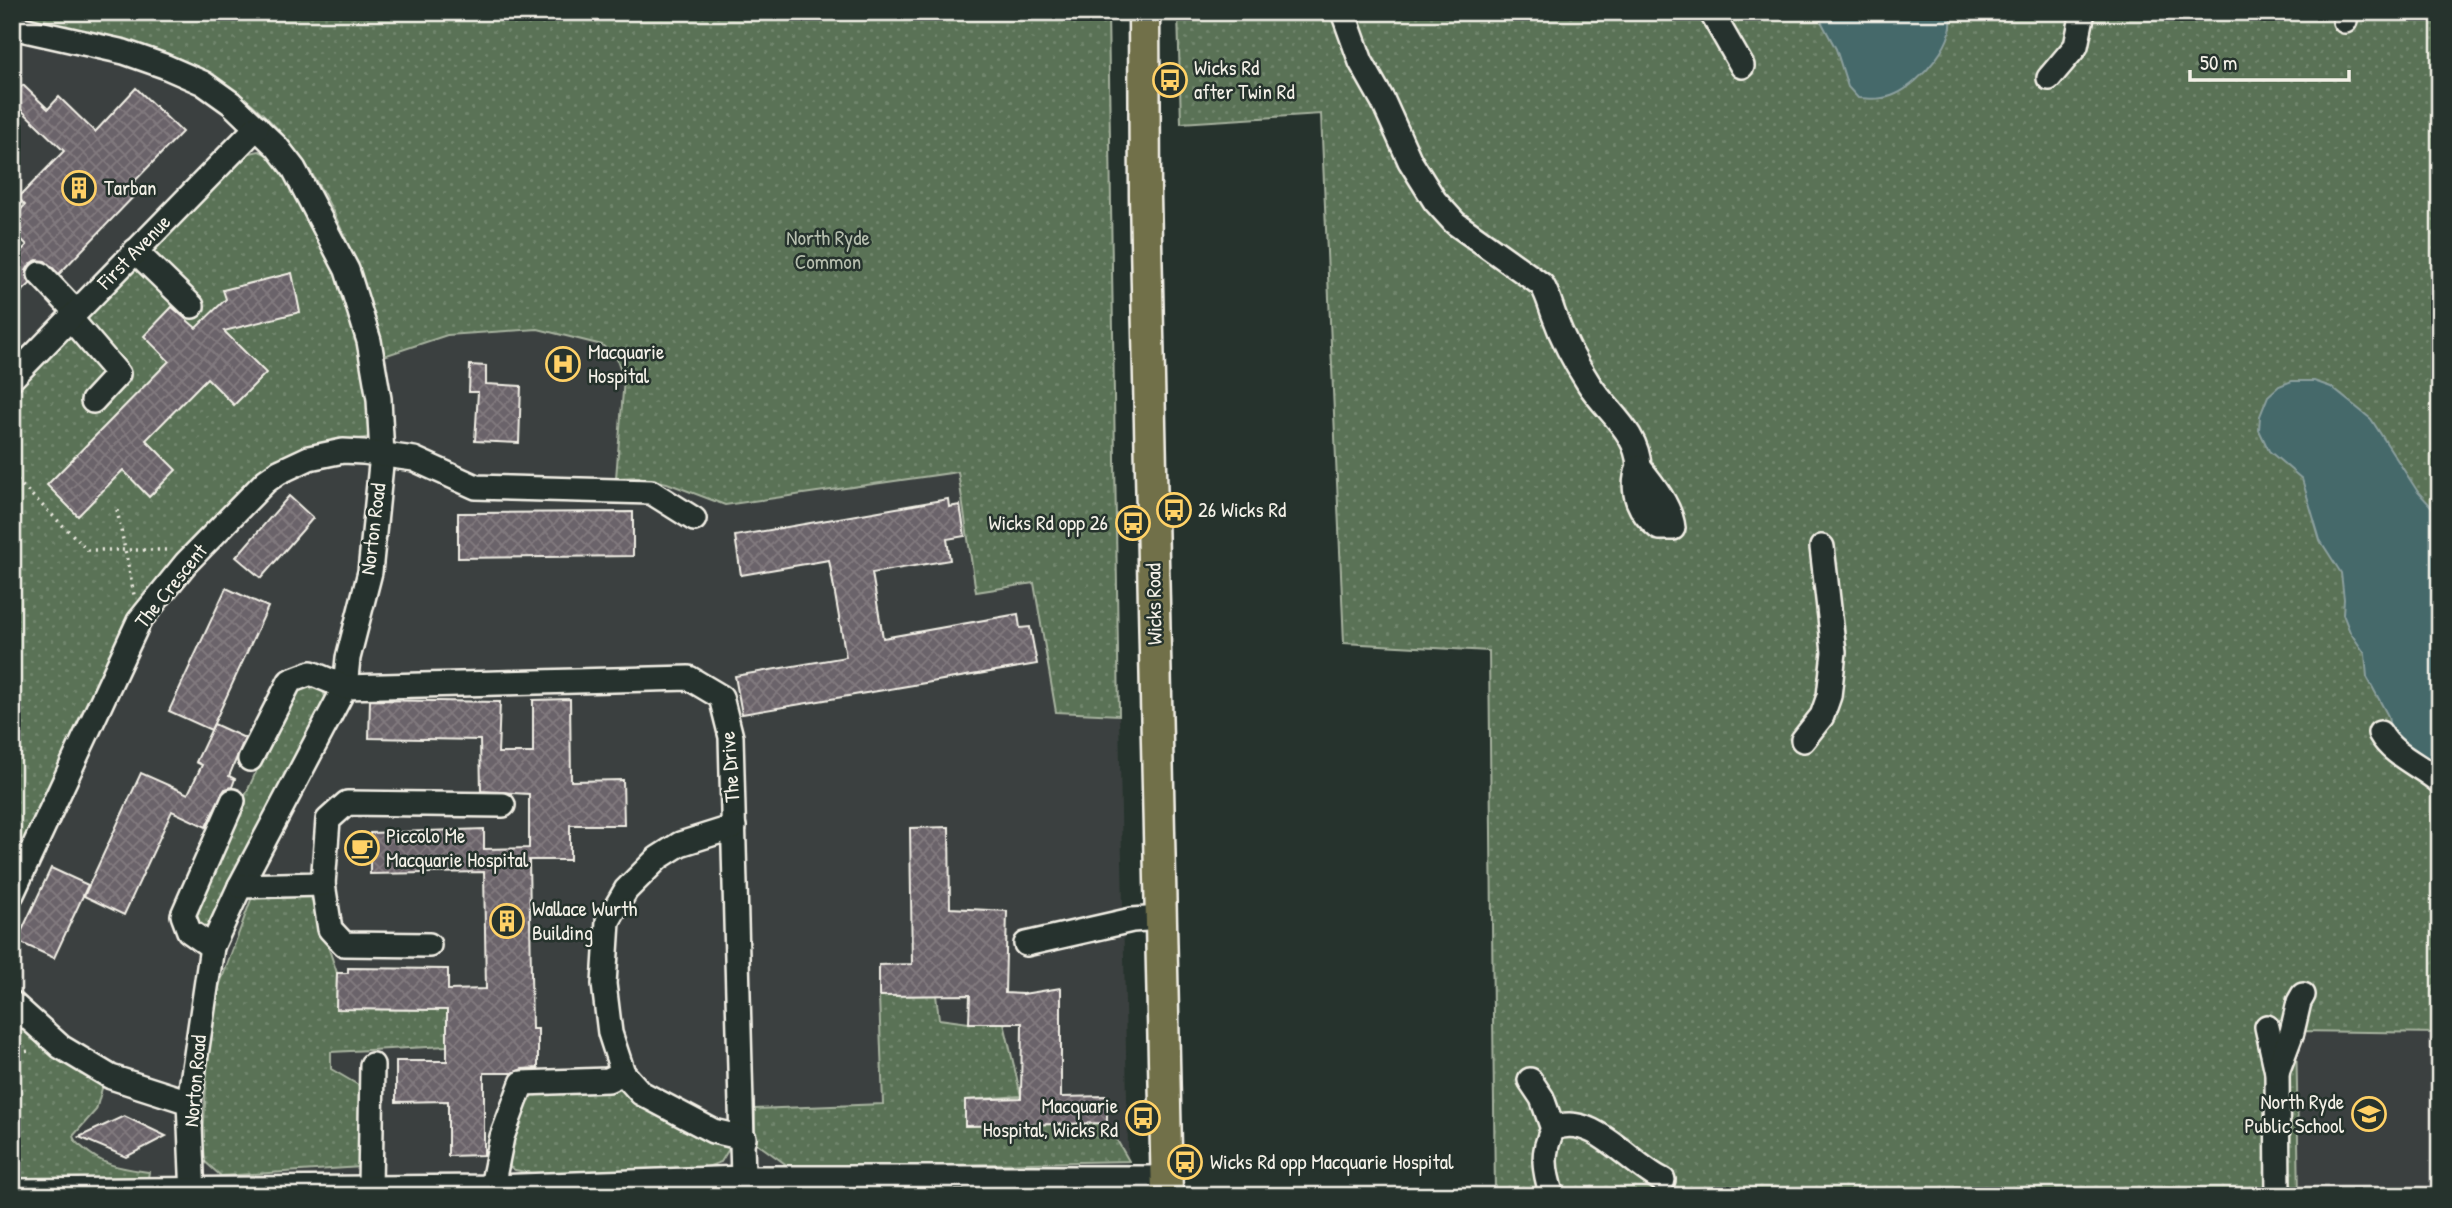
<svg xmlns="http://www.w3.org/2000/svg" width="2452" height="1208" viewBox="0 0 2452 1208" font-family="'Patrick Hand',sans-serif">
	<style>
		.built { fill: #3b413f }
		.green { fill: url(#green-dots); stroke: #a7b29f; stroke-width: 2 }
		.water { fill: #45696b; stroke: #8b9f9d; stroke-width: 2 }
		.building { fill: url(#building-cross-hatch); stroke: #f4f1e8; stroke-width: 2 }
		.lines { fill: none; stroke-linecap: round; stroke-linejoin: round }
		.minor-casing { stroke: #f4f1e8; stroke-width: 28 }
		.major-casing { stroke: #f4f1e8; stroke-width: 35 }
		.path { stroke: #f4f1e8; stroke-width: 3.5; stroke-dasharray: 2 5; stroke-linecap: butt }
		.minor { stroke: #26332d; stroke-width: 23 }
		.major { stroke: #71704a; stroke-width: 30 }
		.labels { text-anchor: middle; stroke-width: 5; stroke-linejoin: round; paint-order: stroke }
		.poi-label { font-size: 21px; fill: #f4f1e8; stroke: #26332d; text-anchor: start }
		.park-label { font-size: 21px; fill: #b6beae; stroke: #26332d }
		.street-label { font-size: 21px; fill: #f4f1e8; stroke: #26332d }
	</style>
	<defs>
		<pattern id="green-dots" width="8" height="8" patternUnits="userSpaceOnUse" patternTransform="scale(1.75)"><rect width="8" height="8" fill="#5a7256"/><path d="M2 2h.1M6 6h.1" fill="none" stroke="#72876e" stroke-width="1.8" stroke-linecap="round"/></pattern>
		<pattern id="building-cross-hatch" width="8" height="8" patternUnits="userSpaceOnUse" patternTransform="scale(1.75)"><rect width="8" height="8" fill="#6b636a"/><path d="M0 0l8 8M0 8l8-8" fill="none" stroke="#817a7f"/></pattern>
	</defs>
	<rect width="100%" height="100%" fill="#26332d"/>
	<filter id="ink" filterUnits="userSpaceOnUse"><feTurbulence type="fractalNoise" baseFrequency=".0143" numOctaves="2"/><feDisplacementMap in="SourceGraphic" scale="14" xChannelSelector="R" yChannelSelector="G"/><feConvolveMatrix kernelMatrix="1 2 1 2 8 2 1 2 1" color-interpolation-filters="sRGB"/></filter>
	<g filter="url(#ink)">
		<!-- built -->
		<g class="built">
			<polygon points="12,12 1108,12 1119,715 1129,1196 12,1196"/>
			<polygon points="2296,1031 2440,1033 2440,1196 2299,1196"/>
		</g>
		<!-- green -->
		<g class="green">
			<path d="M12,12H1108L1119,715L1056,712L1034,583L976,592L958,472L725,505L667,483L638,477L616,478L624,379L617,359L602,345L538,329L447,335L384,356C350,226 301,105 166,53C133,40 88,33 53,24C40,20 23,18 12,12Z"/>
			<polygon points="1178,12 2440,12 2440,1033 2296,1031 2299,1196 1495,1196 1489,651 1344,643 1321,114 1181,123"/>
			<polygon points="259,151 270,156 281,166 345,290 372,414 370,437 315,448 175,560 12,876 12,393 236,161 246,154"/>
			<polygon points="313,683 323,691 326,700 211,925 202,926 195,921 194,912 196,904 295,686"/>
			<polygon points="311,896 337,973 336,1009 447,1010 447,1046 331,1052 331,1069 360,1086 361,1167 221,1176 202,1159 210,1011 252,897"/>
			<polygon points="936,995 939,1019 969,1023 1004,1023 1021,1096 965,1100 966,1126 1107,1123 1129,1161 791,1168 755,1142 755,1109 883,1104 879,996"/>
			<path d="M12,1018L23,1029L104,1081L96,1110L73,1136C75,1142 78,1144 83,1148C105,1167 121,1168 149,1172L148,1178L12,1181Z"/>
			<path d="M605,1086L628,1092L730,1141V1147L721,1162L696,1171L683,1172L531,1173L515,1170L510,1167C509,1137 514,1114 534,1091Z"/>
			<polygon points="1011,1189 1042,1196 447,1196"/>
		</g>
		<!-- water -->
		<g class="water">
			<path d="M1816,12H1949C1961,39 1919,84 1896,94C1884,100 1871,99 1858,98L1848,87L1836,49Z"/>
			<polygon points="2292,381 2314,381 2331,387 2371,419 2418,492 2440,516 2440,774 2391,736 2388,716 2367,677 2365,654 2350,632 2343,614 2344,599 2341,573 2320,540 2302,479 2269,451 2259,430 2260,416 2268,396 2279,386"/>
		</g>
		<!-- building -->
		<g class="building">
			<polygon points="23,85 48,109 59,97 95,132 136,88 182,132 129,187 136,194 59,274 45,261 37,260 31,263 26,271 30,284 12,301 12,260 27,245 12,230 12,219 25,205 18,198 64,151 12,101 12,96"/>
			<polygon points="292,273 300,312 224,331 266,373 234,405 207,378 146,440 176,470 149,497 123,470 78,516 47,485 169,361 144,336 172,307 196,328 226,299 223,290"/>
			<polygon points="470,365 486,366 486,384 521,386 519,443 475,441 478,392 469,392"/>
			<polygon points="289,496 313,518 261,578 236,557"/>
			<polygon points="948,499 949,507 960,505 965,536 947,539 950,560 872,573 883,638 1018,614 1020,628 1030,627 1037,664 742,714 735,676 846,657 829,560 741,575 735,536"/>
			<polygon points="633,512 633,556 458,558 458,513"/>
			<polygon points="226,588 268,607 211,730 169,711"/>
			<polygon points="570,699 571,781 623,780 624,825 570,825 570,860 529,860 532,1029 538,1029 538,1068 522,1069 513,1073 484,1073 484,1155 448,1156 448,1101 396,1102 396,1061 447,1061 447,1010 336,1009 337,973 348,973 348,968 448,969 448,990 486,989 484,872 370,874 370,833 484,829 484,849 529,848 529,794 481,791 480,740 369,738 370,700 500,702 498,753 533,753 533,700"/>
			<polygon points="214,724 245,738 229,776 235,779 232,787 225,789 221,795 206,827 172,811 124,915 84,896 141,773 188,794 202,765 196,762"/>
			<polygon points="949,827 950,908 1007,911 1005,993 1023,994 1061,988 1061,1097 1107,1096 1107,1123 965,1126 965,1100 1021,1098 1022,1023 969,1023 970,995 879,996 879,965 912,964 910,828"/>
			<polygon points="51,868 88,885 54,958 17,941"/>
			<polygon points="124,1116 166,1136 126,1157 79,1137"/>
		</g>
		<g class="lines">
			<!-- minor casing -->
			<g class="minor-casing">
				<g id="minor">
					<path d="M1343,12L1361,62L1383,101L1410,161L1435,201L1455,223L1542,285C1548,295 1550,304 1554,315C1562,338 1576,364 1589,384C1607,412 1638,432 1639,467"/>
					<polyline points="1711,12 1742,66"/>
					<polyline points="2345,21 2345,12"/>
					<polyline points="12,27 124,52 164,66 203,83 231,103 277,147 294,169 347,270 369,341 379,399 382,455 370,572 348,658 345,687 240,886 212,947 189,1102 193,1196"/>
					<polyline points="2049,78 2076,46 2083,12"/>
					<polyline points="135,251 192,306"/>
					<polyline points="40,274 76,312"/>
					<polyline points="70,318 118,374 93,401"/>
					<polyline points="12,378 257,127"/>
					<path d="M1639,467C1652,483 1671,507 1673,528H1659C1640,513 1629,492 1639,467Z"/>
					<path d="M2380,733C2393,756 2420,765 2440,782"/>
					<polyline points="1803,740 1822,716 1829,696 1834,652 1822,547"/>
					<polyline points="250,759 290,681 311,673 345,687 689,678 721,697 731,737 743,1178"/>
					<polyline points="734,827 680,844 658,858 626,890 608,921 604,984 610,1033 623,1073 641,1093 713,1131 744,1138"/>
					<polyline points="323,884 330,929 344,944 429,945"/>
					<polyline points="240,886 323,884 328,820 347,803 503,805"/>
					<polyline points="12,894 139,621 186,563 266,481 279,472 309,458 343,451 363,452 414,459 476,487 651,492 694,519"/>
					<polyline points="1026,944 1132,920 1161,918"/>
					<polyline points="212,947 189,931 183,915 233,801"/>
					<polyline points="12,1003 61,1047 111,1077 189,1102"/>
					<polyline points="2267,1027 2277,1072 2278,1196"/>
					<polyline points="2277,1072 2292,1032 2299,1002 2303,995"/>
					<polyline points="1530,1080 1542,1098 1553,1129"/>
					<polyline points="370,1187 372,1065"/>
					<polyline points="492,1187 502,1137 522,1083 608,1080 623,1073"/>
					<polyline points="12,1191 492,1187 743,1178 1167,1178"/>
					<path d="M1552,1196C1544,1170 1541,1153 1553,1129C1591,1110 1630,1165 1663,1180"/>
				</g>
			</g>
			<!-- major casing -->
			<g class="major-casing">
				<polyline id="major" points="1144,12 1145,196 1167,1196"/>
			</g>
			<!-- path -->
			<g class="path">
				<polyline points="12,476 88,550 169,550"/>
				<polyline points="117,510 134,595"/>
				<polyline points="12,1053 31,1051"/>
			</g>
			<!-- minor -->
			<use href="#minor" class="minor"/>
			<!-- major -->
			<use href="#major" class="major"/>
		</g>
	</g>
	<!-- icons -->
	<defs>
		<g id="bus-ring" transform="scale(1.75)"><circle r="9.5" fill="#26332d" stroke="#ffd166" stroke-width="1.5"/><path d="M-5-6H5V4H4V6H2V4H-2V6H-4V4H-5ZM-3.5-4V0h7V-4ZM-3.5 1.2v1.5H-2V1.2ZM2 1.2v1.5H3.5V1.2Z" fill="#ffd166"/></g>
		<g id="building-ring" transform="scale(1.75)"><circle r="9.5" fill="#26332d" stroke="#ffd166" stroke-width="1.5"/><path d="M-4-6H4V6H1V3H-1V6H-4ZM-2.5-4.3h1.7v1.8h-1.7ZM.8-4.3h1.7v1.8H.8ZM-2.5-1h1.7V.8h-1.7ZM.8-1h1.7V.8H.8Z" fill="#ffd166"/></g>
		<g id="hospital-ring" transform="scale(1.75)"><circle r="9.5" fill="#26332d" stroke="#ffd166" stroke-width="1.5"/><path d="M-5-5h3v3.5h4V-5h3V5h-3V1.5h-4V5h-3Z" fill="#ffd166"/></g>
		<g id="cafe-ring" transform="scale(1.75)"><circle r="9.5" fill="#26332d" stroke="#ffd166" stroke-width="1.5"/><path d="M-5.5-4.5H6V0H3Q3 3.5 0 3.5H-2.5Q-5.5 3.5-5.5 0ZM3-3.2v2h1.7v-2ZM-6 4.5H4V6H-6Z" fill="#ffd166"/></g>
		<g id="school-ring" transform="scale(1.75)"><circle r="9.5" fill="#26332d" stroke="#ffd166" stroke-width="1.5"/><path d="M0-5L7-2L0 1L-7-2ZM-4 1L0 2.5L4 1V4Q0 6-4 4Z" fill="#ffd166"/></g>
	</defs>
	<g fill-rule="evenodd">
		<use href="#bus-ring" x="1170" y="80"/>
		<use href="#building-ring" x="79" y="188"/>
		<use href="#hospital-ring" x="563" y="364"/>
		<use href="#bus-ring" x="1174" y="510"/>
		<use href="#bus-ring" x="1133" y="523"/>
		<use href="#cafe-ring" x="362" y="848"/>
		<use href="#building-ring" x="507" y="921"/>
		<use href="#school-ring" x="2369" y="1114"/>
		<use href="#bus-ring" x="1143" y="1118"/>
		<use href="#bus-ring" x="1185" y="1162"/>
	</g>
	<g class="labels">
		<!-- poi labels -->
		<g class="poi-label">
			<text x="1194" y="75">Wicks Rd<tspan x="1194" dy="24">after Twin Rd</tspan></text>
			<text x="104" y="195">Tarban</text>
			<text x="588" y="359">Macquarie<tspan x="588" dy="24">Hospital</tspan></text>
			<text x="1198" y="517">26 Wicks Rd</text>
			<text x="1108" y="530" text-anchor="end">Wicks Rd opp 26</text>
			<text x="386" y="843">Piccolo Me<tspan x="386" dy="24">Macquarie Hospital</tspan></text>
			<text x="532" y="916">Wallace Wurth<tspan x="532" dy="24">Building</tspan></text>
			<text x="2344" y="1109" text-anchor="end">North Ryde<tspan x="2344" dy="24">Public School</tspan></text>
			<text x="1118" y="1113" text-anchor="end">Macquarie<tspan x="1118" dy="24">Hospital, Wicks Rd</tspan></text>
			<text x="1210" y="1169">Wicks Rd opp Macquarie Hospital</text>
		</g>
		<!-- park labels -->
		<g class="park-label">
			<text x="828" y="245">North Ryde<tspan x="828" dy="24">Common</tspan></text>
		</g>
		<!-- street labels -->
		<g class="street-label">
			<text transform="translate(134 252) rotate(-46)" y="7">First Avenue</text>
			<text transform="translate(373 529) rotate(-83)" y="7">Norton Road</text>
			<text transform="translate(171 586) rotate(-51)" y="7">The Crescent</text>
			<text transform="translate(1154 604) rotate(-91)" y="7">Wicks Road</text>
			<text transform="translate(730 767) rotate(-94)" y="7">The Drive</text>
			<text transform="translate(195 1081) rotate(-85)" y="7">Norton Road</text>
		</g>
	</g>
	<!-- margin -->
	<rect width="2452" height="1208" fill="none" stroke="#26332d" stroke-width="42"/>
	<rect x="21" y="21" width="2410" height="1166" fill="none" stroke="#f4f1e8" stroke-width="2.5" filter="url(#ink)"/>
	<!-- scale -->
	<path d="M2190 70v10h159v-10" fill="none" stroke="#f4f1e8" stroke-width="3.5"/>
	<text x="2200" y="70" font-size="21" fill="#f4f1e8" stroke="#26332d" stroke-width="5" paint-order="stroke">50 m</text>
</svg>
